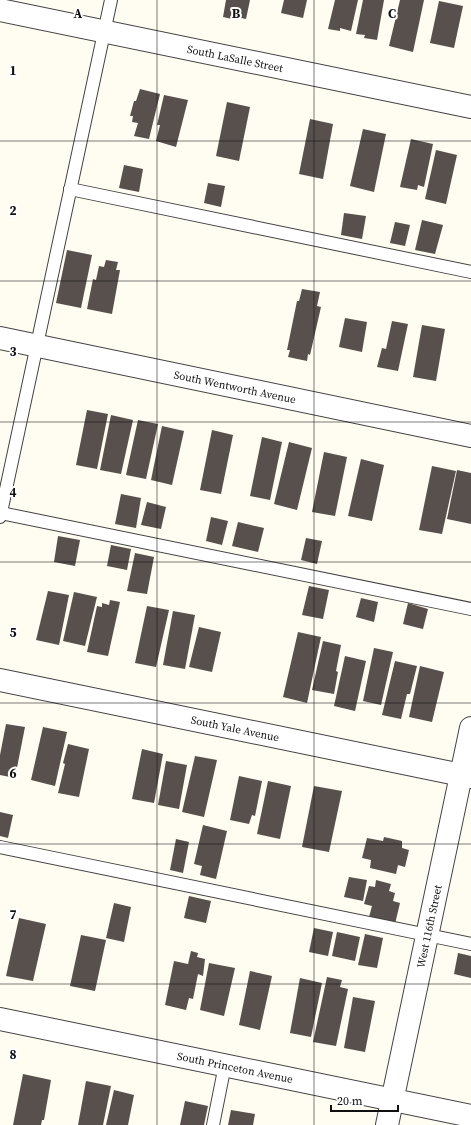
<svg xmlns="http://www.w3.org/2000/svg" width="471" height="1125" viewBox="0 0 471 1125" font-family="'Source Serif 4',serif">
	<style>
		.building { fill: #58504c }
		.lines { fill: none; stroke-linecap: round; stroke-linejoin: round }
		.service-casing { stroke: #434343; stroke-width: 14 }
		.minor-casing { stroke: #434343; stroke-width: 24 }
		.tertiary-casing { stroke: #434343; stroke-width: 24 }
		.service { stroke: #fff; stroke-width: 12 }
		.minor { stroke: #fff; stroke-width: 22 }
		.tertiary { stroke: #fff; stroke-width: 22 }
		.grid { fill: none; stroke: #101010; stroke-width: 1; stroke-opacity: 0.55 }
		.labels { text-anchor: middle; stroke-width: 4; stroke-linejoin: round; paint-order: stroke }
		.street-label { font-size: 11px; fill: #101010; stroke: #fff }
		.grid-label { font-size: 13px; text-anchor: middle; font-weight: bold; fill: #101010; stroke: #fff; stroke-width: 4; stroke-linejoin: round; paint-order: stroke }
	</style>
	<rect width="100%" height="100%" fill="#fffcf2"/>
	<!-- building -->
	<g class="building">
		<polygon points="226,0 250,0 246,19 232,16 232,19 223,17"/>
		<polygon points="284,0 307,0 303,18 281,13"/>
		<polygon points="335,0 358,0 351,31 340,28 340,31 328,29"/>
		<polygon points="363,0 384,0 377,40 364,38 365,35 356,34"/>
		<polygon points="400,0 424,0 413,52 389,46"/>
		<polygon points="439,1 463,6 454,48 430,43"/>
		<polygon points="140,89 160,94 149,139 134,136 138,123 132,122 133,116 130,116 134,101 136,101"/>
		<polygon points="164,95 188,100 176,147 156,141 160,125 157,125"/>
		<polygon points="227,102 250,107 239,161 216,156"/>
		<polygon points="310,119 333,124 323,179 299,174"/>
		<polygon points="363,129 386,134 374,192 350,186"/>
		<polygon points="411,139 433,144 424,187 418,185 417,190 400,187"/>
		<polygon points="436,150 457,155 446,204 425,199"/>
		<polygon points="124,165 143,169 139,192 119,188"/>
		<polygon points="208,183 225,186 221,207 204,203"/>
		<polygon points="344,213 366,216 362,239 341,235"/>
		<polygon points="422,220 443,225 435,254 415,250"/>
		<polygon points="395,222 410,225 405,246 390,243"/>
		<polygon points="67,250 92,255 81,308 56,303"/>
		<polygon points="106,260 118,262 116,270 120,270 112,314 87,309 93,279 96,280 99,266 104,267"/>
		<polygon points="302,289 320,292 317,306 321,307 310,355 308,354 307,361 288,357 290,350 287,350 297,301 299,301"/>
		<polygon points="345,318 367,322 362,352 339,347"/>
		<polygon points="392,321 408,324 398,371 377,367 382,348 386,349"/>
		<polygon points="422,325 445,329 436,381 413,377"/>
		<polygon points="87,410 108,414 97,469 76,465"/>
		<polygon points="111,415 133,420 121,474 100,470"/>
		<polygon points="138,420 158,424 146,479 126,475"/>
		<polygon points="162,426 184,431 172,485 151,480"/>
		<polygon points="212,430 233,435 221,494 200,490"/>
		<polygon points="262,437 282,442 270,500 250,496"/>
		<polygon points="289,442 312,448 297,510 274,504"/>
		<polygon points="324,452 347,457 335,516 312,512"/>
		<polygon points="361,459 384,465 372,521 348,516"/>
		<polygon points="432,466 456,471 442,534 419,530"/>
		<polygon points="457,470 471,473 471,524 447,519"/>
		<polygon points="121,494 141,498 136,528 115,524"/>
		<polygon points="147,502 166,507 161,529 141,525"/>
		<polygon points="211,517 228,521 222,545 206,541"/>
		<polygon points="238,522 264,528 258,552 232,546"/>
		<polygon points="58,536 80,540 75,566 54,562"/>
		<polygon points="306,538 322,541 317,564 301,560"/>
		<polygon points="111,545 131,549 127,570 107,566"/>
		<polygon points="135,553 154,557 147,594 127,591"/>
		<polygon points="309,586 329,590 323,619 302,615"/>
		<polygon points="48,591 69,595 59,645 36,640"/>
		<polygon points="74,592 97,597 85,646 63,641"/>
		<polygon points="361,598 378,602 374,622 356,617"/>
		<polygon points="110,600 120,602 108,656 87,652 97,606 102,607 102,603 109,605"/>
		<polygon points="408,603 428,609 423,629 403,624"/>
		<polygon points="147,606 169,610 156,667 135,663"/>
		<polygon points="173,611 195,615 185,669 163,665"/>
		<polygon points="199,627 221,632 212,672 189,667"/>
		<polygon points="298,632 321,637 307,703 283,697"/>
		<polygon points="323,641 341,645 336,671 338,672 334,694 312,690"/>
		<polygon points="374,648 393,652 381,705 363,701"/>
		<polygon points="345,656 366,661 355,711 334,706"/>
		<polygon points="395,661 417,666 410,694 407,694 401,719 382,715"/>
		<polygon points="420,666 444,672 432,722 409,717"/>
		<polygon points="6,724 25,727 15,778 0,775 0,755"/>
		<polygon points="43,727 67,732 55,786 31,780"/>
		<polygon points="68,744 89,749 79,797 58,793 65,764 63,763"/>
		<polygon points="142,749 163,754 154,803 132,799"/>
		<polygon points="195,756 217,760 204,817 182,812"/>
		<polygon points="166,761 187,765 179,809 158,805"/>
		<polygon points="239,776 262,781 255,816 252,815 249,824 230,820"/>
		<polygon points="268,781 291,786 280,839 257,834"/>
		<polygon points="314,786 342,791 329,852 302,847"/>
		<polygon points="0,812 13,815 8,838 0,836"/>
		<polygon points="203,825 227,831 216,879 200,875 202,866 194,864"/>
		<polygon points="384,837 402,841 402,848 409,850 405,867 398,865 396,874 370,868 371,860 362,858 367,838 383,841"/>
		<polygon points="176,839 189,842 183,873 170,870"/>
		<polygon points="349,877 367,880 363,901 344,897"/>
		<polygon points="376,880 391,884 389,891 395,893 393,901 400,903 395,924 369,917 372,906 364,904 369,886 375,887"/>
		<polygon points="189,896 211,901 206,923 184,918"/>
		<polygon points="114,903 131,907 124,942 106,938"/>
		<polygon points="19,918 46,924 33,981 6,976"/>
		<polygon points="314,928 333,932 328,956 309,952"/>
		<polygon points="337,932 360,937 355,961 332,956"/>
		<polygon points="365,934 383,938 377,968 358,965"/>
		<polygon points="81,935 106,940 95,991 70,986"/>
		<polygon points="191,951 198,953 197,957 205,959 203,976 198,974 193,999 189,998 186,1010 165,1005 174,961 188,964"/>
		<polygon points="458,953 471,956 471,978 454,974"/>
		<polygon points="209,963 235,968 224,1016 200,1010"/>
		<polygon points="250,971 272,976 260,1030 239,1025"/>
		<polygon points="327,977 342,980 340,987 348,989 336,1046 313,1042"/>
		<polygon points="300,978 322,983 311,1037 290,1033"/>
		<polygon points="353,997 375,1001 365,1052 344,1048"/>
		<polygon points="23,1074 51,1080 44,1120 42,1120 41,1125 13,1125"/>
		<polygon points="86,1081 111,1086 103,1125 78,1125"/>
		<polygon points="114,1090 134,1095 128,1125 106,1125"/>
		<polygon points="185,1101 208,1106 204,1125 180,1125"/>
		<polygon points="231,1110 255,1114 253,1125 228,1125"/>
	</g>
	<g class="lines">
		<!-- service casing -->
		<g class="service-casing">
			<g id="service">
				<polyline points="70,189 471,272"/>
				<polyline points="1,513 471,609"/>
				<polyline points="0,517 111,0"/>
				<polyline points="0,847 471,944"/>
				<polyline points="213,1125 225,1065"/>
			</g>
		</g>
		<!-- minor casing -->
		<g class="minor-casing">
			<g id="minor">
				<path id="s1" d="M0,10L471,107"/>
				<path id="s2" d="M0,680L471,777"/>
				<path id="s3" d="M0,1019L471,1116"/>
				<path id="s4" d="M387,1125L471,728"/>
			</g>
		</g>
		<!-- tertiary casing -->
		<g class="tertiary-casing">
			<g id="tertiary">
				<path id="s5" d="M0,338L471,436"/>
			</g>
		</g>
		<!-- service -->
		<use href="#service" class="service"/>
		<!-- minor -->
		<use href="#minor" class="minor"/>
		<!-- tertiary -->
		<use href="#tertiary" class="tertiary"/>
	</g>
	<!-- grid -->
	<path class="grid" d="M157,0V1125M314,0V1125M0,141H471M0,281H471M0,422H471M0,562H471M0,703H471M0,844H471M0,984H471"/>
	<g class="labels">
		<!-- street labels -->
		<g class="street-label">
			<text dy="4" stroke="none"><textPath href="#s1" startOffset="240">South LaSalle Street</textPath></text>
			<text dy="4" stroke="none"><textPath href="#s5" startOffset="240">South Wentworth Avenue</textPath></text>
			<text dy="4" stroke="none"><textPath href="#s2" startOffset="240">South Yale Avenue</textPath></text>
			<text dy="4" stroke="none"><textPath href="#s4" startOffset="203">West 116th Street</textPath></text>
			<text dy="4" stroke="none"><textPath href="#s3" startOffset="240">South Princeton Avenue</textPath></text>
		</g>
	</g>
	<g class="grid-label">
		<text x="78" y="18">A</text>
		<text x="236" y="18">B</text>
		<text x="392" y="18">C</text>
		<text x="13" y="75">1</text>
		<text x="13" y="215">2</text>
		<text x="13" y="356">3</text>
		<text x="13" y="497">4</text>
		<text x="13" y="637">5</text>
		<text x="13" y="778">6</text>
		<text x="13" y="919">7</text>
		<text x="13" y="1059">8</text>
	</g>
	<!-- scale -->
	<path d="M331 1105v6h67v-6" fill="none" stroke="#101010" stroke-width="2"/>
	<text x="337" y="1105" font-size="12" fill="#101010" stroke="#ffffff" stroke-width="3" paint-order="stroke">20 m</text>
</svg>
